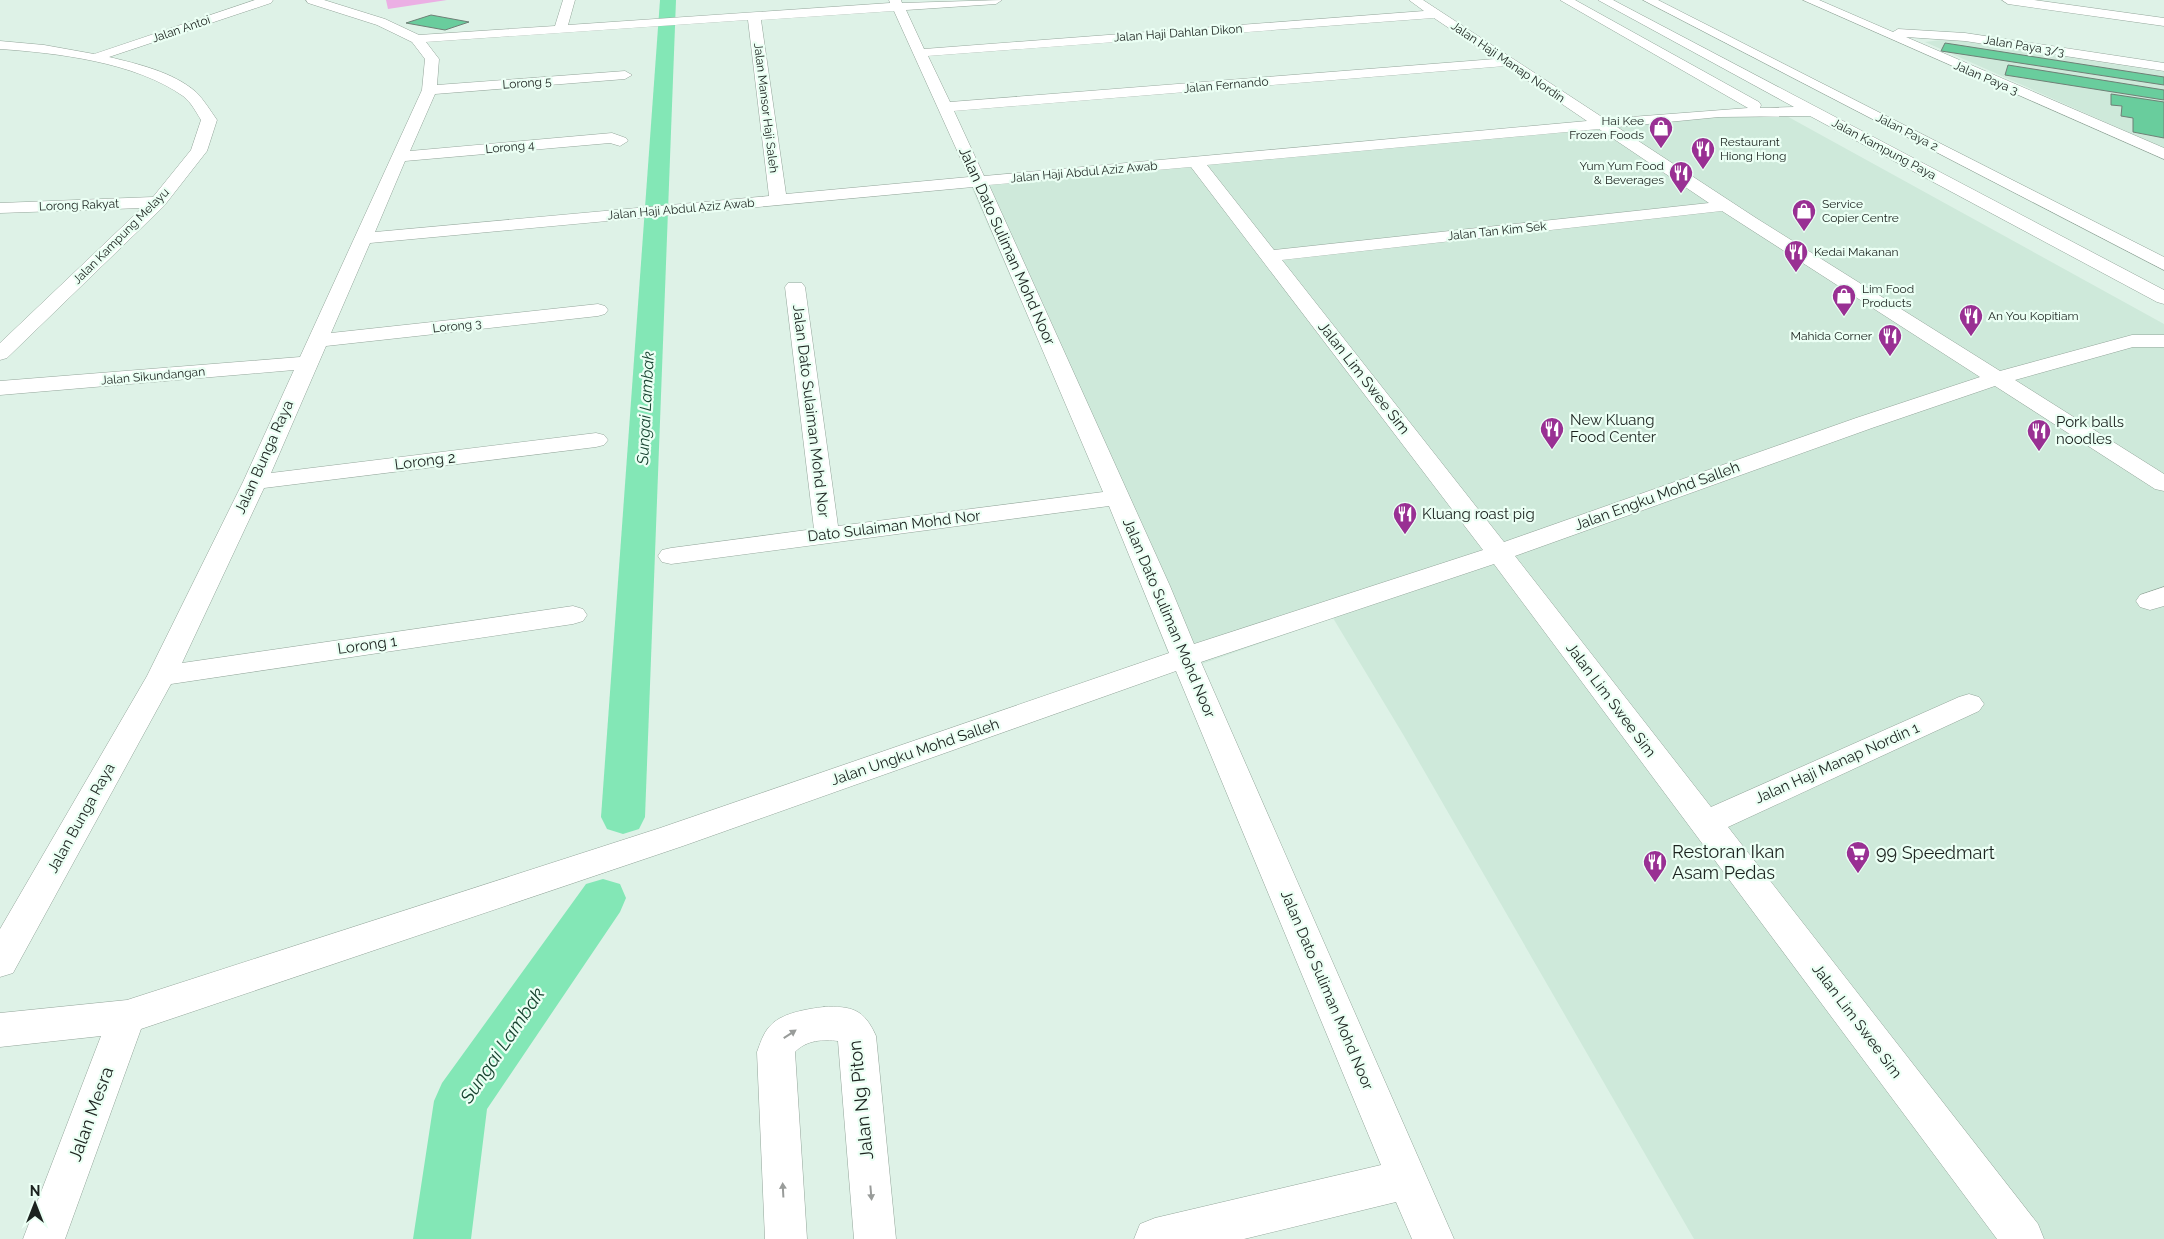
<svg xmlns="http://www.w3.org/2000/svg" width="2164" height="1239" viewBox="0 0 2164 1239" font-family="Raleway,sans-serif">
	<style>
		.built { fill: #cee9da }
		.green { fill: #ebafe4 }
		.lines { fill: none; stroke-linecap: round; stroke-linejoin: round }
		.canal { fill: #83e7b6; fill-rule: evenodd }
		.building { fill: #69cd9d; stroke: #6e8076 }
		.minor-casing { stroke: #93a59a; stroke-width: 1 }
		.minor { fill: #fff; fill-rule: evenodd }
		.oneway { fill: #999c9a }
		.labels { text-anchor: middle; stroke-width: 4.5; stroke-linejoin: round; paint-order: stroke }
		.far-street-label { font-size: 12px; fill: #1c231f; stroke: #ebfff4 }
		.far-poi-label { font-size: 12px; fill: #1c231f; stroke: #ebfff4; text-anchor: start }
		.street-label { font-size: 15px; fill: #1c231f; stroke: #ebfff4 }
		.poi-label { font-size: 15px; fill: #1c231f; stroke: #ebfff4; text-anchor: start }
		.water-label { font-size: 16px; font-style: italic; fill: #17422f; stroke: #ebfff4 }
		.near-poi-label { font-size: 18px; fill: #1c231f; stroke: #ebfff4; text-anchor: start }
		.near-street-label { font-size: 18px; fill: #1c231f; stroke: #ebfff4 }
		.near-water-label { font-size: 19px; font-style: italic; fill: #17422f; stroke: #ebfff4 }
	</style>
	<rect width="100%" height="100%" fill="#def2e7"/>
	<!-- built -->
	<g class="built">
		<polygon points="1949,39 2164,72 2164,148 1925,42"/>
		<polygon points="1783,114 2164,324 2164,1239 1694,1239 1404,736 1333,618 1176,673 1103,490 971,186 1725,115"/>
	</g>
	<!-- green -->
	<polygon class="green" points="386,0 447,0 388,9"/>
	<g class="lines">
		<!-- canal -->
		<g class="canal">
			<polygon points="660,0 676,0 645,817 639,829 623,834 607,829 601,817"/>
			<polygon points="603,879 620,884 626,898 620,912 487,1109 471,1239 413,1239 434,1101 442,1083 586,884"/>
		</g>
	</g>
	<!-- building -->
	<g class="building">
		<polygon points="431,15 469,22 445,30 406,23"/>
		<polygon points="1945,43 2164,77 2164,85 1941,51"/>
		<polygon points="2008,65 2164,90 2164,100 2005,75"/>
		<polygon points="2111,94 2164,102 2164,138 2133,132 2133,118 2121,116 2122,106 2111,105"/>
	</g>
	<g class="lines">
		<!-- minor casing -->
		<g class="minor-casing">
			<g id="minor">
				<path d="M255,0H273L271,3L109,57C138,64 173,72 196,92C204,100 210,110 217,120L207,151L164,206L7,358L0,360V343L142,208L0,213V203L153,197L191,150L201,120C196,112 191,102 183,96C135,62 57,53 0,49V41L44,45L94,54Z"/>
				<path d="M306,0H324L385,19L419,35L555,26L563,0H575L568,25L890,3L889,0H901L902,3L1002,0L996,4L906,10L924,49L1424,11L1409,0H1423L1605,119L1748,108L1560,0H1575L1759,102L1761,105L1760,108L1794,107L1598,0H1613L2164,290V304L2157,302L1810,116L1719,117L1617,127L1756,218L2000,371L2132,335H2164V347H2133L2015,380L2164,474V491L2155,489L1995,386L1872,428L1515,556L1711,807L1959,697L1969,694L1979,697L1984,704L1979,711L1728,827L2038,1224L2044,1239H1997L1494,564L1201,662L1454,1239H1412L1396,1202L1244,1239H1134L1140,1224L1155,1218L1381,1165L1176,671L683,846L141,1029L65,1239H23L101,1036L0,1047V1013L127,1000L660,828L1169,653L1109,506L671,564L662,562L658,556L662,550L671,548L814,529L785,287L788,283H802L805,287L838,526L1103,492L973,187L370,243L331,333L598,304L605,306L608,310L605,314L598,316L326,346L271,473L596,433L604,435L608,440L604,445L596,447L264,488L182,663L573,606L583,609L587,615L583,621L573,624L171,684L13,973L0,977V929L147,676L243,482L294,370L0,395V381L300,357L422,90L425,59L412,42L377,25L308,3ZM894,11L969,177L786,194L761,20ZM1434,18L1495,59L950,102L928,56ZM748,20L769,196L375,232L405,161L610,143L620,146L628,141L626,138L612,133L410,151L435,94L625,79L632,75L625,71L437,85L439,59L426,42ZM1506,66L1587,121L984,176L954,111ZM1599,129L1709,203L1274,250L1207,165ZM1191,167L1483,550L1194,644L1170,586L989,185ZM1722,211L1980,377L1856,418L1504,542L1282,260Z"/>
				<polygon points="1643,0 1658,0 2164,257 2164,270"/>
				<polygon points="1803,0 1819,0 1893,32 1898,29 1965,33 2164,63 2164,71 1965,41 1906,37 2164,148 2164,159"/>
				<polygon points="2002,0 2034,0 2164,18 2164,26 2008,4"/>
				<polygon points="2164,587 2164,606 2150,610 2140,607 2136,601 2140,595"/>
				<path d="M824,1007C852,1006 864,1009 876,1036L896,1239H854L838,1041C824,1039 806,1040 795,1052L807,1239H765L757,1052C760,1044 763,1034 769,1027C780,1013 807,1009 824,1007Z"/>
			</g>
		</g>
		<!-- minor -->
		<use href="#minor" class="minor"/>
	</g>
	<!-- one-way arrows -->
	<defs><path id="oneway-solid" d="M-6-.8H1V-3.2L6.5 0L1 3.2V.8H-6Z" transform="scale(1.25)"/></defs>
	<g class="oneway">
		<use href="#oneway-solid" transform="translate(790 1034) rotate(-33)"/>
		<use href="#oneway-solid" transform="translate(783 1190) rotate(-93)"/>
		<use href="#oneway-solid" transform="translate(871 1193) rotate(85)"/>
	</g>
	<!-- icons -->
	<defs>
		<g id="shop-pin" transform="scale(1.25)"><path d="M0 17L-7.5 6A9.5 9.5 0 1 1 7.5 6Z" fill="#993093" stroke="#ebfff4"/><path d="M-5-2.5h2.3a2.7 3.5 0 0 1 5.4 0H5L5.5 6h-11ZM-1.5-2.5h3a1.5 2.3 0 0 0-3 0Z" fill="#fff"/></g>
		<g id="restaurant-pin" transform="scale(1.25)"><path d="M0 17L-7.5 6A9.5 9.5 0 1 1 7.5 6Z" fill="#993093" stroke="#ebfff4"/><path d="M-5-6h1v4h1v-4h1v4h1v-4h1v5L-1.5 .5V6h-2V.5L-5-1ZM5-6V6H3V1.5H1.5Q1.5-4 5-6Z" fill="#fff"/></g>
		<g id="supermarket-pin" transform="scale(1.25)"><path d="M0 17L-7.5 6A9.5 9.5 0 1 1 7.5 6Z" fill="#993093" stroke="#ebfff4"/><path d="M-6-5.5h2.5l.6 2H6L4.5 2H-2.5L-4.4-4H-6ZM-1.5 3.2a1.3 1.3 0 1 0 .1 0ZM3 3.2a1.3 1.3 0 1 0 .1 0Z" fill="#fff"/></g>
	</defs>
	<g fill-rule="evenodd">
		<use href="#shop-pin" x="1661" y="128"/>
		<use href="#restaurant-pin" x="1703" y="149"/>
		<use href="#restaurant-pin" x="1681" y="173"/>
		<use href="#shop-pin" x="1804" y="211"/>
		<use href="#restaurant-pin" x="1796" y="252"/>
		<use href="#shop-pin" x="1844" y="296"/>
		<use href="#restaurant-pin" x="1971" y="316"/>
		<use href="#restaurant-pin" x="1890" y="336"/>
		<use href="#restaurant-pin" x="1552" y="429"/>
		<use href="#restaurant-pin" x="2039" y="431"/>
		<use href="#restaurant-pin" x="1405" y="514"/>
		<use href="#supermarket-pin" x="1858" y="853"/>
		<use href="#restaurant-pin" x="1655" y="862"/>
	</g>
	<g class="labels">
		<!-- far-street labels -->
		<g class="far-street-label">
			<text transform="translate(181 29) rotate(-19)" y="4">Jalan Antoi</text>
			<text transform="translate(1178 33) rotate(-4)" y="4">Jalan Haji Dahlan Dikon</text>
			<text transform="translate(2024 46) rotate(9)" y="4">Jalan Paya 3/3</text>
			<text transform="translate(1508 62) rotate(34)" y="4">Jalan Haji Manap Nordin</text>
			<text transform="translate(1986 78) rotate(23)" y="4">Jalan Paya 3</text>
			<text transform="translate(527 83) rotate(-4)" y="4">Lorong 5</text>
			<text transform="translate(1226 85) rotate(-5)" y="4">Jalan Fernando</text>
			<text transform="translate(766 108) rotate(83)" y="4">Jalan Mansor Haji Saleh</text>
			<text transform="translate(1907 132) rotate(27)" y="4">Jalan Paya 2</text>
			<text transform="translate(510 147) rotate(-5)" y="4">Lorong 4</text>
			<text transform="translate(1884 149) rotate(28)" y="4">Jalan Kampung Paya</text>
			<text transform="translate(1084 172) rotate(-5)" y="4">Jalan Haji Abdul Aziz Awab</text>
			<text transform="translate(79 205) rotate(-2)" y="4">Lorong Rakyat</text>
			<text transform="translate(681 209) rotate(-5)" y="4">Jalan Haji Abdul Aziz Awab</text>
			<text transform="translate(1497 231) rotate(-6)" y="4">Jalan Tan Kim Sek</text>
			<text transform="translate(121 236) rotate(-45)" y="4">Jalan Kampung Melayu</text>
			<text transform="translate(457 326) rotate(-6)" y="4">Lorong 3</text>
			<text transform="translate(153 376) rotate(-5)" y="4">Jalan Sikundangan</text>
		</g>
		<!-- far-poi labels -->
		<g class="far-poi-label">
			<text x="1644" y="125" text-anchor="end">Hai Kee<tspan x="1644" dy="14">Frozen Foods</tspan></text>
			<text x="1720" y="146">Restaurant<tspan x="1720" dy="14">Hiong Hong</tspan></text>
			<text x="1664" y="170" text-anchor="end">Yum Yum Food<tspan x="1664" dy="14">&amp; Beverages</tspan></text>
			<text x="1822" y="208">Service<tspan x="1822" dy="14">Copier Centre</tspan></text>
			<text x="1814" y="256">Kedai Makanan</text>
			<text x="1862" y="293">Lim Food<tspan x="1862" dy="14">Products</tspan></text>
			<text x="1988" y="320">An You Kopitiam</text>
			<text x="1872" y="340" text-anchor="end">Mahida Corner</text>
		</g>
		<!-- street labels -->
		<g class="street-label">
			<text transform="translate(1007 246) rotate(66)" y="5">Jalan Dato Suliman Mohd Noor</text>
			<text transform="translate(1364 378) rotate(52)" y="5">Jalan Lim Swee Sim</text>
			<text transform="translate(811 411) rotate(83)" y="5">Jalan Dato Sulaiman Mohd Nor</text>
			<text transform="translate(264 457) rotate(-66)" y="5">Jalan Bunga Raya</text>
			<text transform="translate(425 461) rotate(-7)" y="5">Lorong 2</text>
			<text transform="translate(1657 496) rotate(-20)" y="5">Jalan Engku Mohd Salleh</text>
			<text transform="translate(894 526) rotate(-7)" y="5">Dato Sulaiman Mohd Nor</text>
			<text transform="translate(1169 618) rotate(67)" y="5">Jalan Dato Suliman Mohd Noor</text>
			<text transform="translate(367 645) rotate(-8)" y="5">Lorong 1</text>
			<text transform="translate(1611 700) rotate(53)" y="5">Jalan Lim Swee Sim</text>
			<text transform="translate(915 752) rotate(-19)" y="5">Jalan Ungku Mohd Salleh</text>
			<text transform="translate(1837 763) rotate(-24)" y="5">Jalan Haji Manap Nordin 1</text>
			<text transform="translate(81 818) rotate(-61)" y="5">Jalan Bunga Raya</text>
			<text transform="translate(1327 990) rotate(67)" y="5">Jalan Dato Suliman Mohd Noor</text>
			<text transform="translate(1857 1021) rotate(53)" y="5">Jalan Lim Swee Sim</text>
		</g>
		<!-- poi labels -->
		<g class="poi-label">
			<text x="1570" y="425">New Kluang<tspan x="1570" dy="17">Food Center</tspan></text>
			<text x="2056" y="427">Pork balls<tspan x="2056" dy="17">noodles</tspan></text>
			<text x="1422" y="519">Kluang roast pig</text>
		</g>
		<!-- water labels -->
		<g class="water-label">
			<text transform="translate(645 408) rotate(-87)" y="6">Sungai Lambak</text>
		</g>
		<!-- near-poi labels -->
		<g class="near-poi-label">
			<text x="1672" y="858">Restoran Ikan<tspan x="1672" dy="21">Asam Pedas</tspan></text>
			<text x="1876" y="859">99 Speedmart</text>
		</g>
		<!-- near-street labels -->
		<g class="near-street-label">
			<text transform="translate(861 1100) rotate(-96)" y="6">Jalan Ng Piton</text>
			<text transform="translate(91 1114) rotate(-70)" y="6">Jalan Mesra</text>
		</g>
		<!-- near-water labels -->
		<g class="near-water-label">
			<text transform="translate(502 1045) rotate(-56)" y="7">Sungai Lambak</text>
		</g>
	</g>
	<!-- north arrow -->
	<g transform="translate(35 1204)" stroke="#ebfff4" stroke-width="4" paint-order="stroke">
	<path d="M0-4L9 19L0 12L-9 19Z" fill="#1c231f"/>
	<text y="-8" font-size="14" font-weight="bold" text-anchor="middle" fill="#1c231f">N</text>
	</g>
</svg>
